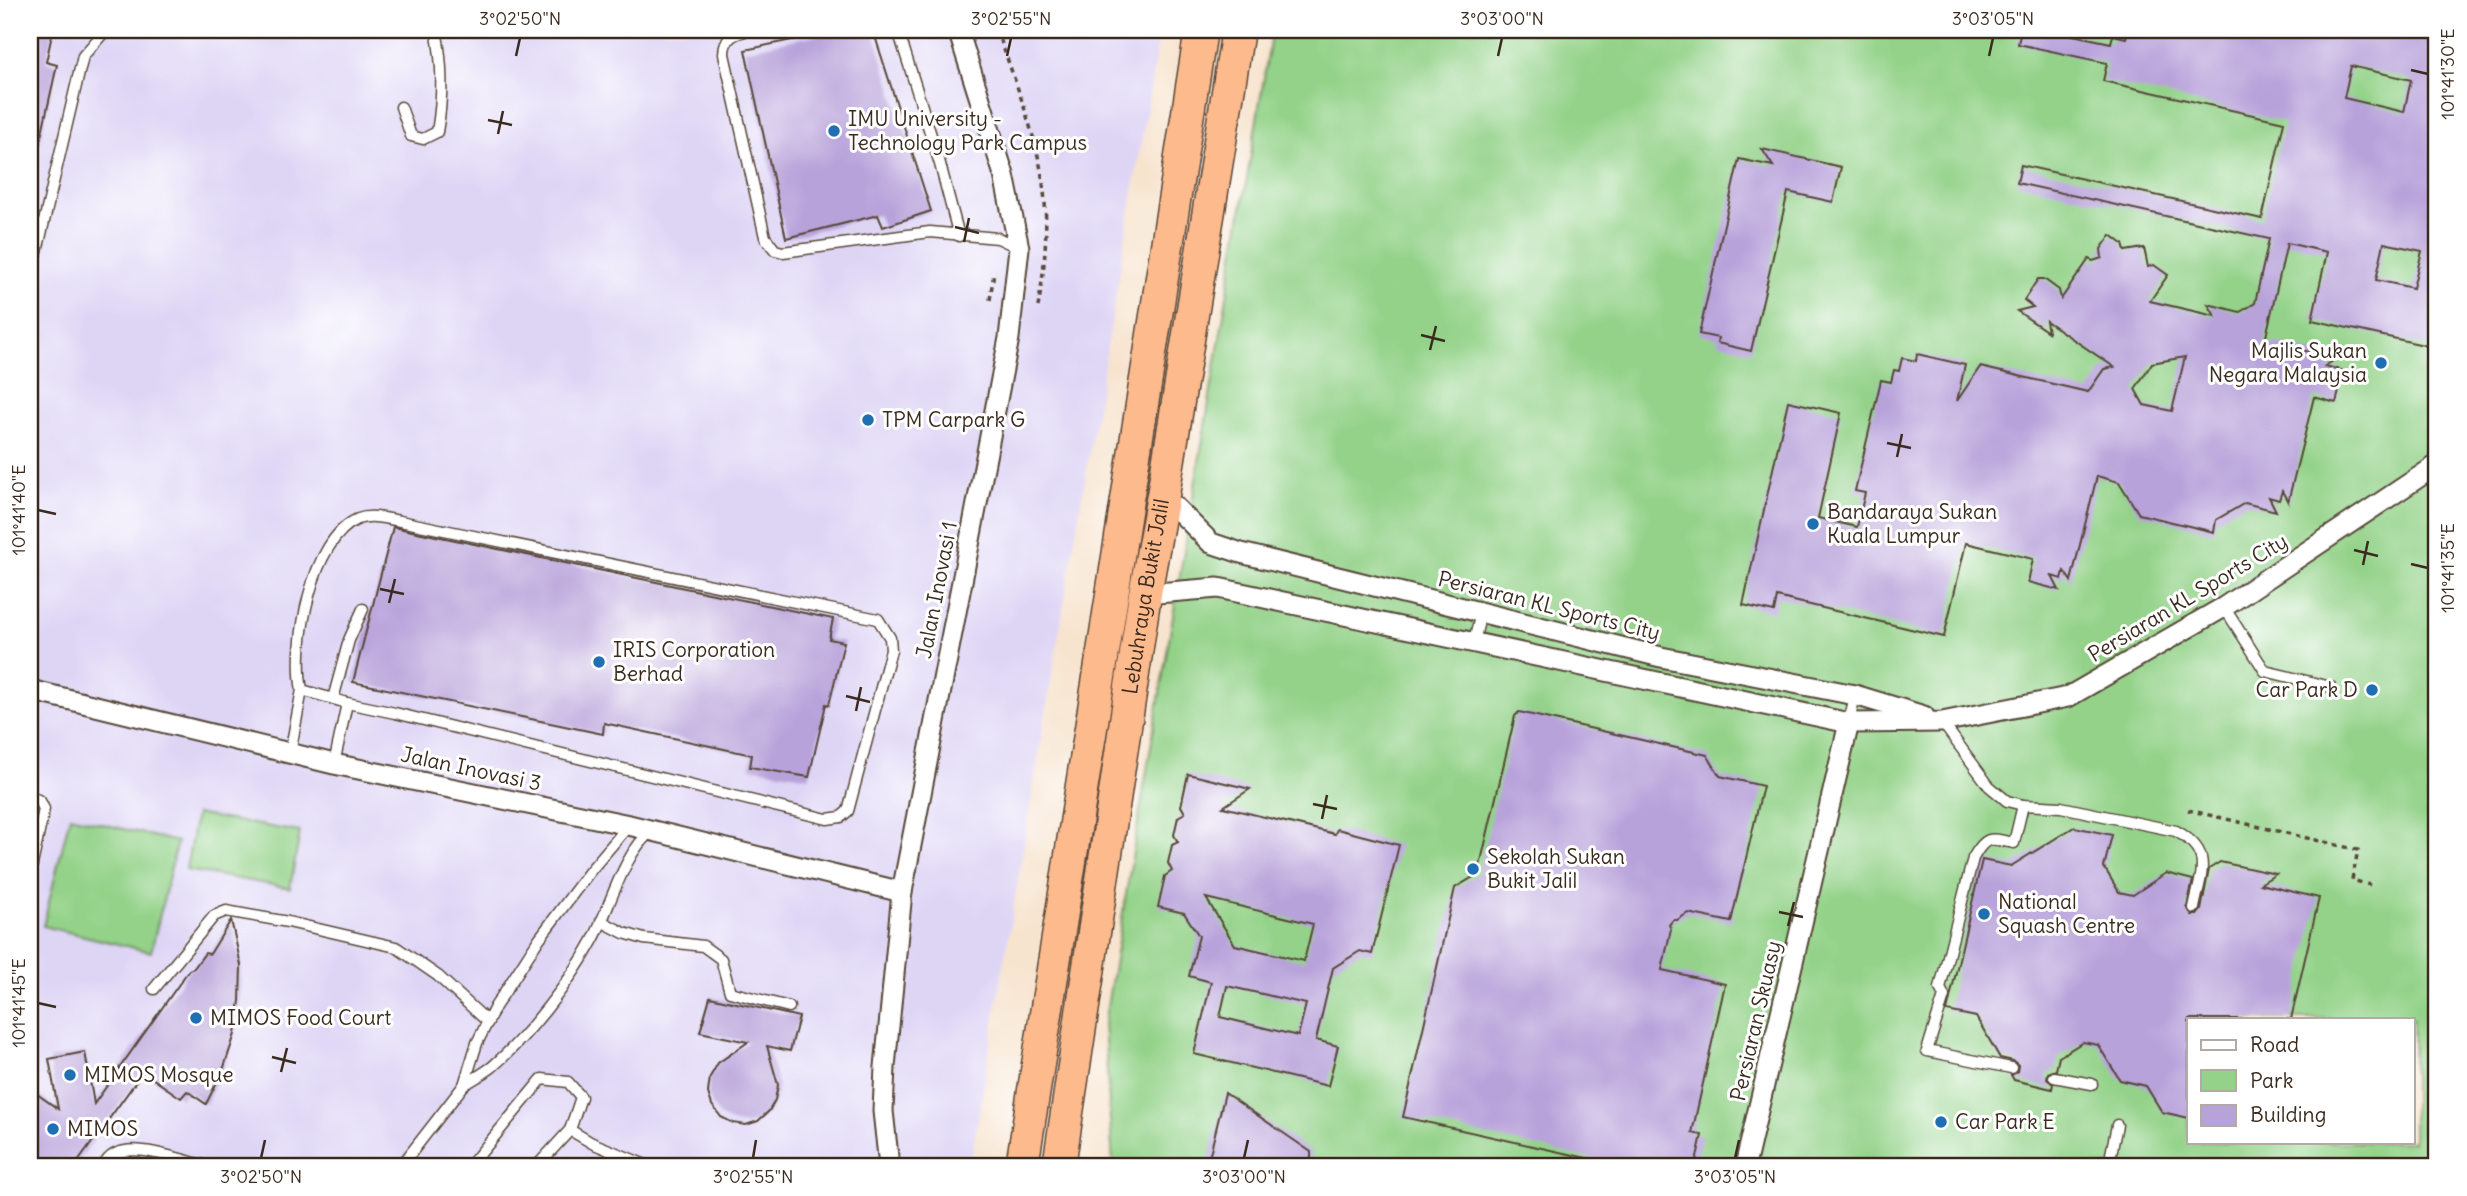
<svg xmlns="http://www.w3.org/2000/svg" width="2467" height="1196" viewBox="0 0 2467 1196" font-family="Delius,sans-serif">
	<style>
		.built { fill: #ded5f5 }
		.green { fill: #93d288; stroke: #677e53; stroke-width: 2; fill-rule: evenodd }
		.building { fill: #b8a2da; fill-rule: evenodd }
		.lines { fill: none; stroke-linecap: round; stroke-linejoin: round }
		.service-casing { stroke: #574639; stroke-width: 13 }
		.minor-casing { stroke: #574639; stroke-width: 23 }
		.trunk-casing { stroke: #574639; stroke-width: 35 }
		.path { stroke: #574639; stroke-width: 3.5; stroke-dasharray: 5 5; stroke-linecap: butt }
		.service { stroke: #fff; stroke-width: 10 }
		.minor { stroke: #fff; stroke-width: 19 }
		.trunk { stroke: #fcba8d; stroke-width: 32 }
		.ticks { fill: none; stroke: #3b2a1e; stroke-width: 2.5 }
		.poi-dot { fill: #1f6fb2; stroke: #fff; stroke-width: 2.5 }
		.labels { text-anchor: middle; stroke-width: 6; stroke-linejoin: round; paint-order: stroke }
		.poi-label { font-size: 21px; fill: #3b2a1e; stroke: #fff; text-anchor: start }
		.street-label { font-size: 21px; fill: #3b2a1e; stroke: #fff }
		.neatline { fill: none; stroke: #3b2a1e; stroke-width: 2.5 }
		.ticks-label { font-size: 18px; text-anchor: middle; fill: #3b2a1e }
	</style>
	<rect width="100%" height="100%" fill="#fff"/>
	<filter id="ink" filterUnits="userSpaceOnUse"><feTurbulence type="fractalNoise" baseFrequency=".0143" numOctaves="2"/><feDisplacementMap in="SourceGraphic" scale="14" xChannelSelector="R" yChannelSelector="G"/><feConvolveMatrix kernelMatrix="1 2 1 2 8 2 1 2 1" color-interpolation-filters="sRGB"/></filter>
	<filter id="wash" filterUnits="userSpaceOnUse"><feTurbulence type="fractalNoise" baseFrequency=".00686" numOctaves="4" result="noise"/><feDisplacementMap in="SourceGraphic" scale="28" xChannelSelector="R" yChannelSelector="G"/><feGaussianBlur stdDeviation="1.57" result="paint"/><feColorMatrix in="noise" values="0 0 0 0 0 0 0 0 0 0 0 0 0 0 0 0 0 1.4 0 .05"/><feComposite in="paint" operator="in"/></filter>
	<g filter="url(#wash)">
		<rect width="100%" height="100%" fill="#f7e4cf"/>
		<!-- built -->
		<polygon class="built" points="30,30 1160,30 970,1166 30,1166"/>
		<!-- green -->
		<g class="green">
			<path d="M1272,30H2437V1166H1113L1104,1024ZM2189,1019H2413V1142H2189Z"/>
			<polygon points="196,814 300,832 290,888 186,870"/>
			<polygon points="70,816 177,842 151,952 43,926"/>
		</g>
		<g id="blocks">
			<!-- building -->
			<g class="building">
				<polygon points="30,30 53,30 46,62 57,65 37,155 30,154"/>
				<polygon points="819,30 873,30 931,211 883,227 878,215 786,238 745,50 820,34"/>
				<path d="M2021,30H2058V32L2111,43L2113,35L2126,38L2128,30H2437V348L2312,320L2327,252L2287,243L2263,350L2275,343L2336,359L2325,366L2344,371L2336,403L2314,397L2288,502L2282,491L2279,500L2269,497L2276,511L2245,503L2216,520L2214,532L2139,514L2119,482L2097,476L2071,581L2064,571L2062,579L2052,576L2059,590L2028,582L2033,559L1966,543L1944,637L1777,597L1774,612L1743,605L1788,401L1841,413L1818,518L1857,527L1865,493L1855,491L1881,380L1891,382L1894,370L1899,371L1902,358L1916,361L1917,354L1965,365L1957,401L1980,367L2088,392L2104,369L2114,367L2046,321L2048,332L2017,311L2033,307L2024,300L2038,279H2044L2059,290L2061,299L2089,259L2093,261L2102,258L2101,249L2111,235L2123,244L2125,251L2144,248L2148,267L2154,265L2168,275L2150,301L2215,316L2208,304L2240,312L2255,303L2269,239L2017,183L2021,165L2262,219L2284,122L2103,81L2107,63L2018,44ZM2351,66L2411,80L2404,112L2344,98ZM2384,243L2422,251L2413,288L2376,280ZM2185,357L2172,411L2144,405L2135,389L2152,363Z"/>
				<polygon points="1762,149 1841,167 1833,202 1788,192 1751,351 1717,343 1718,338 1699,334 1739,159 1773,166"/>
				<polygon points="393,527 833,619 829,639 844,642 829,705 826,704 809,777 750,767 752,755 604,723 603,734 353,682"/>
				<polygon points="1519,712 1707,755 1720,776 1763,786 1731,922 1688,913 1677,920 1673,920 1669,925 1671,929 1662,970 1725,984 1692,1133 1702,1135 1695,1166 1622,1166 1403,1117 1455,888 1478,874 1515,716"/>
				<path d="M1188,774L1250,789L1223,807L1335,834L1337,829L1399,845L1372,954L1360,951L1333,968L1316,1040L1338,1046L1328,1086L1194,1054L1211,982L1189,976L1199,936L1184,913L1158,907L1165,876L1172,871L1168,863L1172,845L1178,842L1174,835L1178,817L1185,813L1181,806ZM1206,898L1313,924L1304,961L1235,945ZM1227,986L1306,1004L1298,1036L1220,1017Z"/>
				<polygon points="2074,827 2112,835 2104,867 2119,892 2133,895 2166,873 2193,880 2187,907 2192,915 2197,915 2201,910 2209,869 2220,862 2276,874 2260,884 2319,898 2291,1019 2189,1019 2189,1118 2162,1112 2146,1086 2120,1080 2098,1045 2083,1042 2059,1057 2056,1070 2048,1073 2047,1079 2053,1084 2052,1089 2014,1080 2011,1075 2017,1072 2018,1065 2013,1061 2000,1058 1976,1017 1947,1011 1982,860 2011,866"/>
				<polygon points="231,920 241,965 240,1001 235,1034 223,1070 206,1104 187,1091 181,1098 143,1072 75,1166 30,1166 30,1089 58,1109 49,1059 85,1052 94,1104 189,970 194,968 205,953 210,954"/>
				<polygon points="710,997 799,1017 790,1051 767,1046 778,1085 775,1100 769,1111 758,1121 746,1125 733,1123 721,1117 712,1105 708,1093 710,1077 718,1063 748,1042 700,1032"/>
				<polygon points="1225,1093 1311,1152 1311,1159 1306,1166 1207,1166"/>
			</g>
		</g>
	</g>
	<g filter="url(#ink)">
		<use href="#blocks" fill-opacity="0" stroke="#574639" stroke-width="2"/>
		<g class="lines">
			<!-- service casing -->
			<g class="service-casing">
				<g id="service">
					<path d="M750,30C735,33 724,37 724,54L765,237L775,250L783,252L930,232L998,238L1019,248"/>
					<polyline points="898,30 940,164 959,236"/>
					<path d="M401,107L411,136L423,139L437,132C443,98 443,64 436,30"/>
					<polyline points="30,281 83,56 106,30"/>
					<polyline points="2224,607 2265,671 2331,687"/>
					<polyline points="1474,642 1481,612"/>
					<polyline points="333,699 349,640 363,609"/>
					<path d="M1942,722L1989,786L2007,801L2023,805L2061,807L2176,831C2214,852 2201,872 2194,908"/>
					<polyline points="1849,723 1855,695"/>
					<path d="M290,753L302,690C293,645 311,539 358,519C372,514 387,519 400,521L878,619L890,638L891,650L848,811L841,817L827,819L395,713L347,703L302,690"/>
					<polyline points="334,764 347,703"/>
					<polyline points="30,796 40,801 44,809 30,874"/>
					<polyline points="601,921 624,933 644,939 703,946 721,959 730,992 789,1007"/>
					<polyline points="154,989 214,916 226,911 288,922 396,947 438,976 488,1022"/>
					<path d="M2011,1068L1927,1051L1944,996L1940,988L1973,858C1986,835 1990,838 2014,843L2023,805"/>
					<polyline points="2054,1077 2092,1084"/>
					<path d="M464,1085C473,1079 483,1074 492,1067C527,1037 571,981 593,940C609,910 624,851 652,831"/>
					<polyline points="2111,1154 2117,1125"/>
					<path d="M104,1166C118,1134 179,1160 206,1166"/>
					<polyline points="401,1166 464,1085 477,1043 495,1007 539,939 590,871 629,825"/>
					<polyline points="470,1166 542,1079 568,1082 581,1097 570,1130 592,1143 648,1166"/>
					<polyline points="537,1166 570,1130"/>
				</g>
			</g>
			<!-- minor casing -->
			<g class="minor-casing">
				<g id="minor">
					<polyline points="1163,495 1211,543 1241,553 1661,657 1855,695 1924,716"/>
					<polyline points="1145,594 1218,588 1849,723 1942,722 2068,697 2224,607 2437,465"/>
					<polyline points="30,690 334,764 629,825 902,892"/>
					<polyline points="889,1166 883,1111 885,1067 902,892 1009,338 1019,248 1004,175 958,30"/>
					<polyline points="1745,1166 1849,723"/>
				</g>
			</g>
			<!-- trunk casing -->
			<g class="trunk-casing">
				<g id="trunk">
					<polyline points="1022,1166 1201,30"/>
					<path id="s1" d="M1059,1166L1145,594L1163,495L1238,30"/>
				</g>
			</g>
			<!-- path -->
			<g class="path">
				<path d="M997,30C1011,70 1027,111 1037,152C1050,202 1047,257 1038,307"/>
				<polyline points="990,300 994,271"/>
				<polyline points="2188,810 2358,850 2352,880 2370,885"/>
			</g>
			<!-- service -->
			<use href="#service" class="service"/>
			<!-- minor -->
			<use href="#minor" class="minor"/>
			<!-- trunk -->
			<use href="#trunk" class="trunk"/>
		</g>
	</g>
	<!-- ticks -->
	<path class="ticks" d="M516,56L520,38M1007,56L1011,38M1498,56L1502,38M1989,56L1993,38M2411,70L2428,74M488,120L512,125M498,134L503,111M955,227L979,233M964,242L969,218M1421,335L1445,341M1430,350L1436,326M1887,443L1911,448M1897,457L1902,434M38,510L56,514M2354,550L2378,556M2411,564L2428,568M2363,565L2368,541M380,589L404,594M389,603L395,579M846,696L870,702M856,711L861,687M1313,804L1337,809M1322,819L1327,795M1779,912L1803,917M1788,926L1794,902M38,1003L56,1007M272,1057L296,1063M281,1072L287,1048M261,1158L265,1140M753,1158L756,1140M1244,1158L1248,1140M1735,1158L1739,1140"/>
	<!-- markers -->
	<g class="poi-dot">
		<circle cx="834" cy="131" r="7"/>
		<circle cx="2381" cy="363" r="7"/>
		<circle cx="868" cy="420" r="7"/>
		<circle cx="1813" cy="524" r="7"/>
		<circle cx="599" cy="662" r="7"/>
		<circle cx="2372" cy="690" r="7"/>
		<circle cx="1473" cy="869" r="7"/>
		<circle cx="1984" cy="914" r="7"/>
		<circle cx="196" cy="1018" r="7"/>
		<circle cx="70" cy="1075" r="7"/>
		<circle cx="1941" cy="1122" r="7"/>
		<circle cx="53" cy="1129" r="7"/>
	</g>
	<g class="labels">
		<!-- poi labels -->
		<g class="poi-label">
			<text x="848" y="126">IMU University -<tspan x="848" dy="24">Technology Park Campus</tspan></text>
			<text x="2367" y="358" text-anchor="end">Majlis Sukan<tspan x="2367" dy="24">Negara Malaysia</tspan></text>
			<text x="882" y="427">TPM Carpark G</text>
			<text x="1827" y="519">Bandaraya Sukan<tspan x="1827" dy="24">Kuala Lumpur</tspan></text>
			<text x="613" y="657">IRIS Corporation<tspan x="613" dy="24">Berhad</tspan></text>
			<text x="2358" y="697" text-anchor="end">Car Park D</text>
			<text x="1487" y="864">Sekolah Sukan<tspan x="1487" dy="24">Bukit Jalil</tspan></text>
			<text x="1998" y="909">National<tspan x="1998" dy="24">Squash Centre</tspan></text>
			<text x="210" y="1025">MIMOS Food Court</text>
			<text x="84" y="1082">MIMOS Mosque</text>
			<text x="1955" y="1129">Car Park E</text>
			<text x="67" y="1136">MIMOS</text>
		</g>
		<!-- street labels -->
		<g class="street-label">
			<text transform="translate(937 590) rotate(-79)" y="7">Jalan Inovasi 1</text>
			<text dy="7" stroke="none"><textPath href="#s1" startOffset="576">Lebuhraya Bukit Jalil</textPath></text>
			<text transform="translate(2188 598) rotate(-31)" y="7">Persiaran KL Sports City</text>
			<text transform="translate(1549 606) rotate(14)" y="7">Persiaran KL Sports City</text>
			<text transform="translate(471 769) rotate(12)" y="7">Jalan Inovasi 3</text>
			<text transform="translate(1756 1021) rotate(-77)" y="7">Persiaran Skuasy</text>
		</g>
	</g>
	<!-- margin -->
	<rect width="2467" height="1196" fill="none" stroke="#fff" stroke-width="77"/>
	<!-- legend -->
	<rect x="2187" y="1018" width="228" height="126" fill="#ffffff" stroke="#b1aaa5" stroke-width="2"/>
	<rect x="2201" y="1040" width="35" height="10" fill="#ffffff" stroke="#b1aaa5" stroke-width="2"/>
	<text x="2250" y="1052" font-size="21" fill="#3b2a1e">Road</text>
	<rect x="2201" y="1070" width="35" height="21" fill="#93d288" stroke="#b1aaa5" stroke-width="2"/>
	<text x="2250" y="1088" font-size="21" fill="#3b2a1e">Park</text>
	<rect x="2201" y="1105" width="35" height="21" fill="#b8a2da" stroke="#b1aaa5" stroke-width="2"/>
	<text x="2250" y="1122" font-size="21" fill="#3b2a1e">Building</text>
	<rect x="38" y="38" width="2390" height="1120" class="neatline"/>
	<g class="ticks-label">
		<text x="520" y="25">3°02'50"N</text>
		<text x="1011" y="25">3°02'55"N</text>
		<text x="1502" y="25">3°03'00"N</text>
		<text x="1993" y="25">3°03'05"N</text>
		<text transform="translate(2448 74) rotate(-90)" y="6">101°41'30"E</text>
		<text transform="translate(19 510) rotate(-90)" y="6">101°41'40"E</text>
		<text transform="translate(2448 568) rotate(-90)" y="6">101°41'35"E</text>
		<text transform="translate(19 1003) rotate(-90)" y="6">101°41'45"E</text>
		<text x="261" y="1183">3°02'50"N</text>
		<text x="753" y="1183">3°02'55"N</text>
		<text x="1244" y="1183">3°03'00"N</text>
		<text x="1735" y="1183">3°03'05"N</text>
	</g>
</svg>
